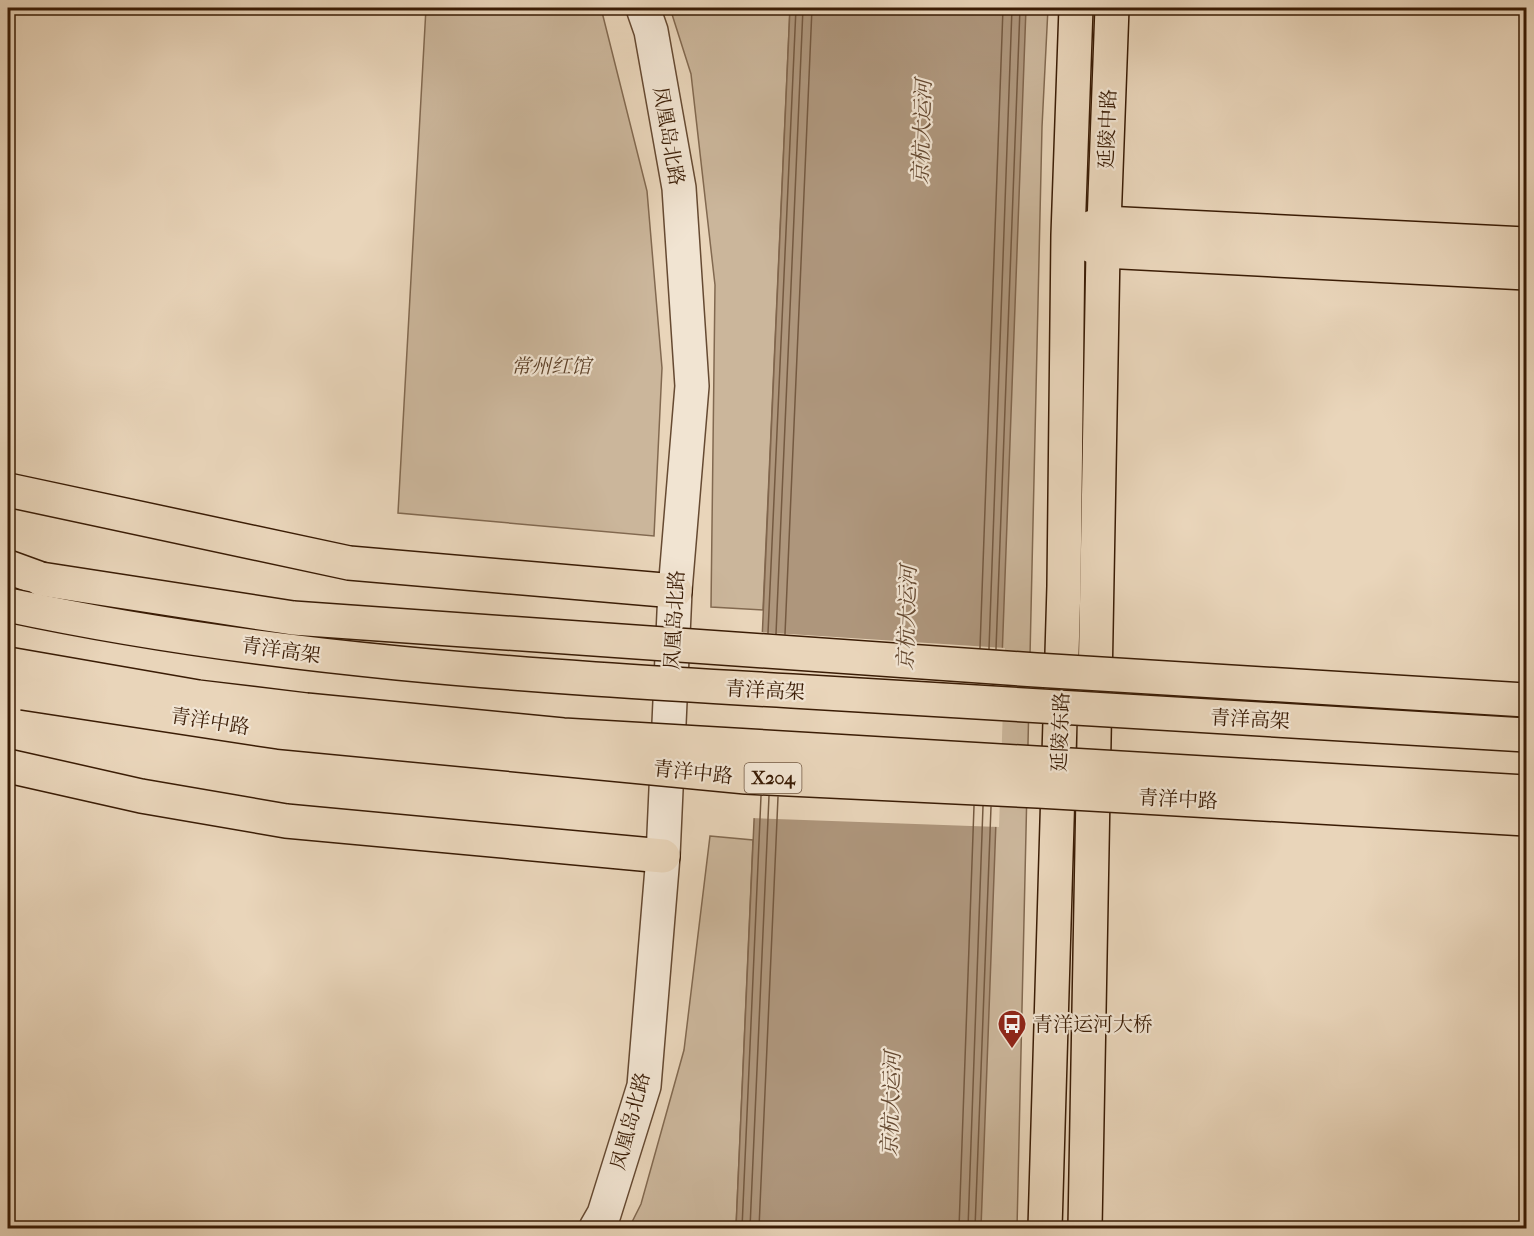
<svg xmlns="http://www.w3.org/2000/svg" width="1534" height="1236" viewBox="0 0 1534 1236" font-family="'IM FELL French Canon','Noto Serif SC',serif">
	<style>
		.green { fill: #cbb69b; stroke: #826950; stroke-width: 1.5 }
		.water { fill: #ae967c; stroke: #80654c; stroke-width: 1.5 }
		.pier { fill: #e9d5ba }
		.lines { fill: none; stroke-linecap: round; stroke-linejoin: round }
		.shore { stroke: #745940; stroke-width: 1.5 }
		.tertiary-casing { stroke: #664a32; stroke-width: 36 }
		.primary-casing { stroke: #3a1c05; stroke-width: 36 }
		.tertiary { stroke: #f1e4d2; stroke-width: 33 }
		.primary { stroke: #e9d5ba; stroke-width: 33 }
		.primary-bridge-casing { stroke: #3a1c05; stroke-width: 36; stroke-linecap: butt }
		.trunk-bridge-casing { stroke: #3a1c05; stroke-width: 36; stroke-linecap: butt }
		.primary-bridge { stroke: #e9d5ba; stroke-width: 33 }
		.trunk-bridge { stroke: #e9d5ba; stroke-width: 33 }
		.labels { text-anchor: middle; stroke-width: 4.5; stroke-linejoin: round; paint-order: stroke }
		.shield { fill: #f1e4d2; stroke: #715842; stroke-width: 1.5 }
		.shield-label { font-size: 18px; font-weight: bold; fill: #3a1c05 }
		.street-label { font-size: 20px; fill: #3a1c05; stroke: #f1e4d2 }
		.park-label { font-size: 20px; font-style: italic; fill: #5e422a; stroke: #f1e4d2 }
		.poi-label { font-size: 20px; fill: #3a1c05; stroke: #f1e4d2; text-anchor: start }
		.water-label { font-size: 21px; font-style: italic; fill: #63472f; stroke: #f1e4d2 }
	</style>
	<rect width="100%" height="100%" fill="#e9d5ba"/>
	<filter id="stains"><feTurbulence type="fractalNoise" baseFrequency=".00333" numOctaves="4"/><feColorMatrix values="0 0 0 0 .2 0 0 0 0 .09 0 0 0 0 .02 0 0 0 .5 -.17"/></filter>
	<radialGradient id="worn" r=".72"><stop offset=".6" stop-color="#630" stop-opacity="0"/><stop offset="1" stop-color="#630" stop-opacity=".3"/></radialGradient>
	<!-- green -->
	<g class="green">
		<polygon points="426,8 601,8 647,191 662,368 654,536 398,513"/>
		<polygon points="670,8 790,8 763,610 711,607 715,285 691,74"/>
		<polygon points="1000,8 1048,8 1042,127 1017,1228 961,1228"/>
		<polygon points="710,836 753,840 736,1228 629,1228 641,1204 684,1050"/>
	</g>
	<!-- water -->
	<polygon class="water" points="790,8 1026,8 981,1228 736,1228"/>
	<!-- pier -->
	<polygon class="pier" points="759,632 1005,648 999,827 751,818"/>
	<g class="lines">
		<!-- shore -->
		<g class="shore">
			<polyline points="768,633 796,8"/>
			<polyline points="776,634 803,8"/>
			<polyline points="785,634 812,8"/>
			<polyline points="980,648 1003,8"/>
			<polyline points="989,649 1012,8"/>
			<polyline points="996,649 1020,8"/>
			<polyline points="742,1228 761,796"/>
			<polyline points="750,1228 769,796"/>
			<polyline points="759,1228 778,797"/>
			<polyline points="959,1228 974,806"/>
			<polyline points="968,1228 983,806"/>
			<polyline points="975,1228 991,807"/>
		</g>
		<!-- tertiary casing -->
		<g class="tertiary-casing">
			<polyline id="tertiary" points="596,1228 604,1214 644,1086 663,856 675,591 692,386 679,188 651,31 643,8"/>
		</g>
		<!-- primary casing -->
		<g class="primary-casing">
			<g id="primary">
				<polyline points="1084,230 1104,223 1526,244"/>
				<polyline points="1083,242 1103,251 1526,273"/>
				<polyline points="8,490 349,563 675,591"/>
				<polyline points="8,567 41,579"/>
				<polyline points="8,766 141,796 286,821 663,856"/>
				<polyline points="1045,1228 1064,586 1068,235 1076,8"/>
				<polyline points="1085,1228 1103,251 1112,8"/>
			</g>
		</g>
		<!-- tertiary -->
		<use href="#tertiary" class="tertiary"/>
		<!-- primary -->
		<use href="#primary" class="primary"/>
		<!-- primary-bridge casing -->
		<g class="primary-bridge-casing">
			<g id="primary-bridge">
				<polyline points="41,579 293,618 1036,670 1526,700"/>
				<polyline points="23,693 279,732 746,777 1038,791 1526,819"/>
			</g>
		</g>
		<!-- trunk-bridge casing -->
		<g class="trunk-bridge-casing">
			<g id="trunk-bridge">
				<path d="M8,605C265,660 529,676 792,691C1037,706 1282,721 1526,735"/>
				<polyline points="8,664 198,697 306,710 563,735 1526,792"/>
			</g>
		</g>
		<!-- primary-bridge -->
		<use href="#primary-bridge" class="primary-bridge"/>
		<!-- trunk-bridge -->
		<use href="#trunk-bridge" class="trunk-bridge"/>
	</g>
	<!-- icons -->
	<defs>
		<g id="bus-pin" transform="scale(1.5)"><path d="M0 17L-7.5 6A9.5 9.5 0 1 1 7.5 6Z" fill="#8f2418" stroke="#f1e4d2"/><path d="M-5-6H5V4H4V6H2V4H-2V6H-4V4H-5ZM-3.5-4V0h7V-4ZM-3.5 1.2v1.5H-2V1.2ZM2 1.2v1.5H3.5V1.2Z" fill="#fff"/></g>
	</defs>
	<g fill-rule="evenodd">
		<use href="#bus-pin" x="1012" y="1024"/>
	</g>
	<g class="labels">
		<!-- shield labels -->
		<rect class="shield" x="744.5" y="763" width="57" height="30" rx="4.5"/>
		<g class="shield-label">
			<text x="773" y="784">X204</text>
		</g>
		<!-- street labels -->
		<g class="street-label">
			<text transform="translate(1107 129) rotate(-88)" y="7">延陵中路</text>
			<text transform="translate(669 136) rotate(80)" y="7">凤凰岛北路</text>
			<text transform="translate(674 620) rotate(-87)" y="7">凤凰岛北路</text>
			<text transform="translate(281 650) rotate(8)" y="7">青洋高架</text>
			<text transform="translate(765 690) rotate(3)" y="7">青洋高架</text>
			<text transform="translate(1250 719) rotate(3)" y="7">青洋高架</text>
			<text transform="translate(210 721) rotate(9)" y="7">青洋中路</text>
			<text transform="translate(1060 732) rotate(-88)" y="7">延陵东路</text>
			<text transform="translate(693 772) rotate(6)" y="7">青洋中路</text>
			<text transform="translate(1178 799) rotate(3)" y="7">青洋中路</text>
			<text transform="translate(630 1121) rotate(-75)" y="7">凤凰岛北路</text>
		</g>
		<!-- park labels -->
		<g class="park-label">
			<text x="551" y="373">常州红馆</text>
		</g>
		<!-- poi labels -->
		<g class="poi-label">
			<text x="1033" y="1031">青洋运河大桥</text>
		</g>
		<!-- water labels -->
		<g class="water-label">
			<text transform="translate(922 132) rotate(-88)" y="7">京杭大运河</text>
			<text transform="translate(907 618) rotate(-88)" y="7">京杭大运河</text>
			<text transform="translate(891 1104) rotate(-88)" y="7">京杭大运河</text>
		</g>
	</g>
	<!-- margin -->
	<rect width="1534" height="1236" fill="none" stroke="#e9d5ba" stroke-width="30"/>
	<rect x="9" y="9" width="1516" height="1218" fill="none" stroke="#3a1c05" stroke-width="3"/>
	<rect x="15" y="15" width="1504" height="1206" fill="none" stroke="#3a1c05" stroke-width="1.5"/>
	<rect width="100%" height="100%" filter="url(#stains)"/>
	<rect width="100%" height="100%" fill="url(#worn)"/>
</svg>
